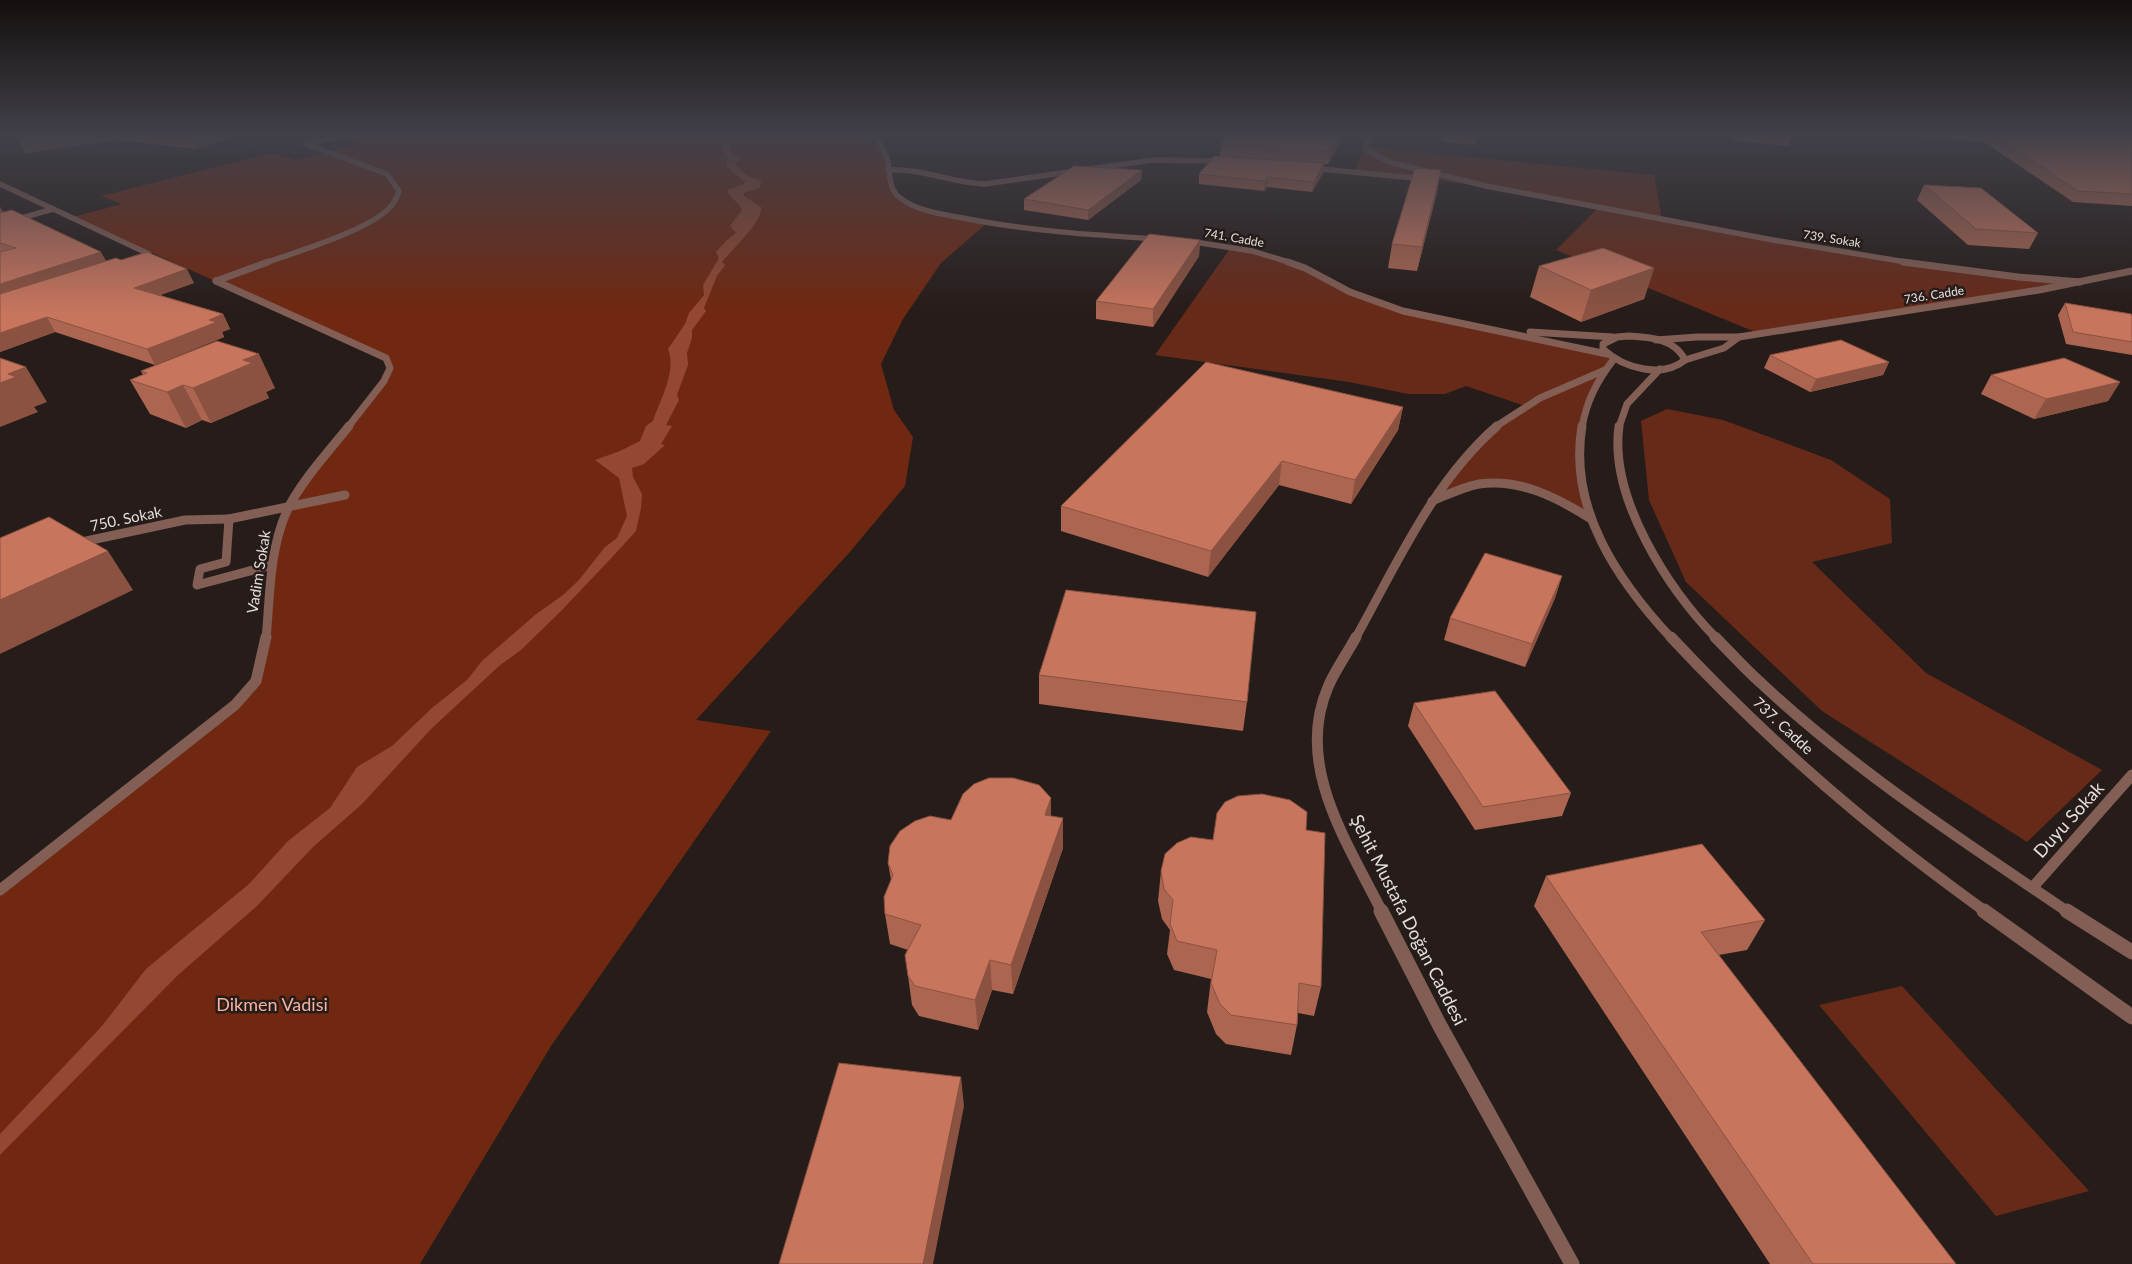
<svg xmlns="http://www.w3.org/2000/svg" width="2132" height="1264" viewBox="0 0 2132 1264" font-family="Lato,sans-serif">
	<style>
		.green { fill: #682a18 }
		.forest { fill: #712811 }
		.water { fill: #944831 }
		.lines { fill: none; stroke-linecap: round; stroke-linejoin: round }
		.pedestrian { stroke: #825e54; stroke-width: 9 }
		.minor-far3 { stroke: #825e54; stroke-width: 5.5 }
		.minor-far2 { stroke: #825e54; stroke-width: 7 }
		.minor-far1 { stroke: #825e54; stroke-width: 9 }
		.minor { stroke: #825e54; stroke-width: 11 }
		.tertiary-far4 { stroke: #825e54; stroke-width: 5.5 }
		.tertiary-far3 { stroke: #825e54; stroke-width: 7 }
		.tertiary-far2 { stroke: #825e54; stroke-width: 9 }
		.tertiary-far1 { stroke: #825e54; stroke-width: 11 }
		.tertiary { stroke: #825e54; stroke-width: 15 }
		.pedestrian-bridge { stroke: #825e54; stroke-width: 9 }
		.wall { fill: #ab6550 }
		.shaded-wall { fill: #8b5241 }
		.building { fill: #c7755d; stroke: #8b5241 }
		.labels { text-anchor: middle; stroke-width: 5; stroke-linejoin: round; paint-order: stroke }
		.far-street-label { font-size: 12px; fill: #e5dedc; stroke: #261c19 }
		.street-label { font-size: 15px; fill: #e5dedc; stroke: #261c19 }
		.near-street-label { font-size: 18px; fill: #e5dedc; stroke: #261c19 }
		.near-park-label { font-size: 18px; fill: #f5b29e; stroke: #261c19 }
	</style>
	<rect width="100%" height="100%" fill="#261c19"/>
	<!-- green -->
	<g class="green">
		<polygon points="1365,147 1654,175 1662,219 1946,268 2080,282 1760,334 1556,250 1598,208 1476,185 1354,171"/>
		<polygon points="1231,247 1281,259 1376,303 1607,354 1614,359 1589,400 1581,455 1591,519 1546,493 1490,483 1431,502 1453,468 1525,406 1466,386 1445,394 1408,394 1349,382 1155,355"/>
		<polygon points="1667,409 1723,420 1831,460 1890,499 1892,543 1812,562 1926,673 2102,770 2027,842 1822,711 1686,582 1649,500 1641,421"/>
		<polygon points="1902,986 2089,1191 1996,1216 1819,1005"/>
	</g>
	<!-- forest -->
	<polygon class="forest" points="345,135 874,135 885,150 889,184 906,203 987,223 941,263 903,319 881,364 894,410 913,437 905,486 849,553 696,720 771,731 551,1046 420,1264 0,1264 0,890 256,681 272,565 286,512 390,368 386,358 73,217 122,204 101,196 272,153 295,160 358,144 341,136"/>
	<!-- water -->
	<path class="water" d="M706,135C720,135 729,140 732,155L740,158L735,164C742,173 750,178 761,181L760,188L744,193V196L761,207C763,222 732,249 722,262L725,265L717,276L704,308L706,311L692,330V338L687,353L688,365L677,395L679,400L666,425L672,426L661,444L665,445L644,464L632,468L633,477L642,494L641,508L636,531L616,553L562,610L521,650L499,666L431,729L362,804L313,847L257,906L178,975L0,1155V1134L102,1026L146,969L249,884L288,841L330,808L357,767L392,746L432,708L467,680L482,661L535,615L563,595L579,580L605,547L617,538L627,516L619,478L595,460L620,451L640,441L646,426L653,421C660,400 677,371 668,349L685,324L689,313L704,295L703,285L719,258L716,252L727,240L736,233L730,226L742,210C739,201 731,201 727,190L743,185L745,182L726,166L729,156L721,150L722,145Z"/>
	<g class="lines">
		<!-- pedestrian -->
		<polyline class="pedestrian" points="229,519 226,562 200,569 197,585 272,565"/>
		<!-- minor-far3 -->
		<g class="minor-far3">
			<polyline points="1371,135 1365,147 1377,156 1393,163 1486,186 1773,240 1912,263"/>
			<polyline points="307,144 345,135"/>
			<polyline points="1310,168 1425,179"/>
			<path d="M888,170C921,168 952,183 985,184L1153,160L1223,161"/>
			<polyline points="0,184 149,254 143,260"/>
			<polyline points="0,224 53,209"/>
			<path d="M265,263C295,252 379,228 394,202C396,199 398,194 399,191L387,174L306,144"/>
		</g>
		<!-- minor-far2 -->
		<g class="minor-far2">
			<polyline points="1903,262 2018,277 2080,282"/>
			<polyline points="216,281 268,262"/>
			<polyline points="216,281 386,358 390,368 384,381 348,427"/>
			<polyline points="1656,340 1697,337 1739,337 2039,290 2132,271"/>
			<polyline points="1685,360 1724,348 1739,337"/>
		</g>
		<!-- minor-far1 -->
		<g class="minor-far1">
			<polyline points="77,543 185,520 229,519"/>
			<path d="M266,639C270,598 269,552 286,513C297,486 330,450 349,426"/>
		</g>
		<!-- minor -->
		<g class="minor">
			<polyline points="2033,887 2132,775"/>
			<polyline points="0,890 235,705 256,681 266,637"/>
		</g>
		<!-- tertiary-far4 -->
		<g class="tertiary-far4">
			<path d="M874,135C879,142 884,149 887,158C891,171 887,187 899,197C916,211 941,214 963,218C1028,231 1093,235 1159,239"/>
			<polyline points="1188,241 1252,251 1292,263"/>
		</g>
		<!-- tertiary-far3 -->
		<g class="tertiary-far3">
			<polyline points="1288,262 1305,268 1350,292 1403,311 1607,354"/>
			<polyline points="1530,332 1613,337"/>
			<path d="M1629,336C1650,337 1675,339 1685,360C1662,379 1623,368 1603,349V344L1617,337Z"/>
			<polyline points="1495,427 1540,398 1605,370"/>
			<path d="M1582,427C1587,400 1597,381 1614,359"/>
			<polyline points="1619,427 1627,404 1660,369"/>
		</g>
		<!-- tertiary-far2 -->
		<g class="tertiary-far2">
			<path d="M1582,426C1568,509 1618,581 1672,639"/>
			<path d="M1619,426C1609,498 1668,589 1717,639"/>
			<path d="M1432,501C1447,495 1463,487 1479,484C1520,478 1558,498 1591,519"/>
			<path d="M1355,639C1397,564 1432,483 1497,426"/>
		</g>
		<!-- tertiary-far1 -->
		<g class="tertiary-far1">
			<path d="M1356,637C1347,654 1335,670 1328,687C1294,766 1348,843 1382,912"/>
			<path d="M1671,637C1729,699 1791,758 1856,812C1898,847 1942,880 1986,912"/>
			<path d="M1715,637C1731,653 1745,669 1761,683C1854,770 1963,841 2068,912"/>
		</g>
		<!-- tertiary -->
		<g class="tertiary">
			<polyline points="1381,911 1440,1026 1572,1264"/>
			<polyline points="1984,911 2132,1017"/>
			<polyline points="2067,911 2132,952"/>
		</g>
		<!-- pedestrian-bridge -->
		<polyline class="pedestrian-bridge" points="229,519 345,495"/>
	</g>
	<!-- wall -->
	<g class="wall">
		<polygon points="15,135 237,135 196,149 118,140 25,153"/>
		<polygon points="1344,135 1328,164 1324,164 1323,173 1312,192 1267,187 1264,191 1199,184 1199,174 1220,156 1221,144"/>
		<polygon points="1445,135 1478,135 1475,145 1443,142"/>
		<polygon points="1732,135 1793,135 1793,136 1789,146 1735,141"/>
		<polygon points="1904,135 2132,135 2132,206 2073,202 1984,142"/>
		<polygon points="1142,170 1141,180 1088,220 1024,210 1024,199"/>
		<polygon points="1441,170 1437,192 1417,271 1388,268 1392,244"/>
		<polygon points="1924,185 2038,233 2029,249 1968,245 1917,200"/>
		<polygon points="0,207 3,212 106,261 121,260 194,283 160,295 223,314 230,329 222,332 224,337 155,365 55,332 0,352"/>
		<polygon points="1200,240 1199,256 1153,327 1096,319 1096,301"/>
		<polygon points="1539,266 1654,268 1644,299 1581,322 1530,297"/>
		<polygon points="2065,303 2132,316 2132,355 2066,344 2058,315"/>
		<polygon points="1770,355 1889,362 1883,375 1810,392 1764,368"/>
		<polygon points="141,371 275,388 266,392 269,398 211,423 202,420 186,428 150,414 130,380 143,375"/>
		<polygon points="1991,375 2120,382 2108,401 2034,419 1981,394"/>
		<polygon points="1403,407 1398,430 1351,504 1279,485 1208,577 1061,531 1061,506"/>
		<polygon points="1562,576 1555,598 1525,667 1444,640 1450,618"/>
		<polygon points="1039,675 1247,702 1243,731 1039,704"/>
		<polygon points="1414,703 1571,793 1562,816 1475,830 1408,726"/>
		<polygon points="1051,816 1063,848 1013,994 992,990 978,1030 919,1016 912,1005 908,976 908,950 890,944 885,914 891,880 888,863 951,820"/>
		<polygon points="1306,830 1321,987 1314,1016 1298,1013 1297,1025 1291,1055 1226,1044 1216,1034 1207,1012 1211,979 1174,970 1167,954 1170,930 1162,919 1158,901 1161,871 1213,840"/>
		<polygon points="1546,876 1765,920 1747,950 1719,955 1956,1264 1770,1264 1534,906"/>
	</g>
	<!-- shaded-wall -->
	<g class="shaded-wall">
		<polygon points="15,135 116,135 118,140 25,153"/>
		<polygon points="189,135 237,135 196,149"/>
		<polygon points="1338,135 1344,135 1328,164 1329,151"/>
		<polygon points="1324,163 1323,173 1312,192 1314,182"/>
		<polygon points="1142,170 1141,180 1088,220 1088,210"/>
		<polygon points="1441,170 1437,192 1417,271 1422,247"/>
		<polygon points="1268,177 1267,187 1264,191 1265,181"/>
		<polygon points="0,207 6,217 0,220"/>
		<polygon points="1200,240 1199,256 1153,327 1153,309"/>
		<polygon points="101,252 109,266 0,301 0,284"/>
		<polygon points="1654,268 1644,299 1581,322 1591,290"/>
		<polygon points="187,269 194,283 141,302 134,288"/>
		<polygon points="223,314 230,329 222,332 224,337 155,365 147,349 209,320"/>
		<polygon points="47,317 55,332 0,352 0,333"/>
		<polygon points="259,354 275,388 266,392 269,398 211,423 193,388 243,360"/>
		<polygon points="1889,362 1883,375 1810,392 1816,379"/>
		<polygon points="26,367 47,402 34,407 38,412 0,427 0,383 8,374"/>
		<polygon points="2120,382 2108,401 2034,419 2046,399"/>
		<polygon points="183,385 202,420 186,428 167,392"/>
		<polygon points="1403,407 1398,430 1351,504 1355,480"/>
		<polygon points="1282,461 1279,485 1208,577 1211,551"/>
		<polygon points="108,551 133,590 0,654 0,600"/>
		<polygon points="1562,576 1555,598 1525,667 1532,644"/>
		<polygon points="1051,798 1051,828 1045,815"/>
		<polygon points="1063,818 1063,848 1013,994 1011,965"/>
		<polygon points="990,960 992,990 978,1030 975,1000"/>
		<polygon points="961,1077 964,1106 933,1264 923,1264"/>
	</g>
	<!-- building -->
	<g class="building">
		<polygon points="1228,135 1338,135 1329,151 1221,144"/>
		<polygon points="1993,135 2132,135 2132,194 2078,191"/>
		<polygon points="1214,156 1324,163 1314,182 1268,177 1265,181 1199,174"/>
		<polygon points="1074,166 1142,170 1088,210 1024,199"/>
		<polygon points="1415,168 1441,170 1422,247 1392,244"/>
		<polygon points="1924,185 1981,188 2038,233 1976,229"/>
		<polygon points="12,210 101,252 0,284 0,252 16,248 0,243 0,213"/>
		<polygon points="1149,234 1200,240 1153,309 1096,301"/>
		<polygon points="1603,248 1654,268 1591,290 1539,266"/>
		<polygon points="147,252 187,269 134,288 223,314 209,320 217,322 147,349 47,317 0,333 0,294 116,258 121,260"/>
		<polygon points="2065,303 2131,314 2132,316 2132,342 2073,332"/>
		<polygon points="1841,340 1889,362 1816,379 1770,355"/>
		<polygon points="217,341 259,354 243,360 252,363 193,388 183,385 167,392 130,380 147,373 141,371"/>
		<polygon points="0,358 26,367 8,374 16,377 0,383"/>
		<polygon points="2064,358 2120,382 2046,399 1991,375"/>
		<polygon points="1206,362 1403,407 1355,480 1282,461 1211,551 1061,506"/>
		<polygon points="49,517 108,551 0,600 0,538"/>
		<polygon points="1485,553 1562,576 1532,644 1450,618"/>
		<polygon points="1066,590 1256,612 1247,702 1039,675"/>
		<polygon points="1495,691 1571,793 1483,807 1414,703"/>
		<polygon points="989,778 1013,778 1039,785 1051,798 1045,815 1063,818 1011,965 990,960 975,1000 915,986 908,976 905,955 921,925 885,914 884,897 893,875 888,863 890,846 900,831 915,821 930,816 951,820 963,794 974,784"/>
		<polygon points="1262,794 1290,800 1307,812 1306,830 1325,833 1321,987 1299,983 1297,1025 1231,1015 1220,1004 1211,983 1217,950 1177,941 1170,924 1173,900 1164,889 1161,871 1165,854 1177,843 1191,837 1213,840 1217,813 1225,802 1238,796"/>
		<polygon points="1702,844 1765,920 1701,932 1956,1264 1813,1264 1546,876"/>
		<polygon points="839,1063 961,1077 923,1264 779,1264"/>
	</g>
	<!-- sky -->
	<linearGradient id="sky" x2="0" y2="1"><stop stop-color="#150f0e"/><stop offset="0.43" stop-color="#414049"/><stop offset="1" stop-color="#414049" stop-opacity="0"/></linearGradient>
	<rect width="2132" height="312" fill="url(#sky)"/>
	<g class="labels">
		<!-- far-street labels -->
		<g class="far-street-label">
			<text transform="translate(1234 238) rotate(10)" y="4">741. Cadde</text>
			<text transform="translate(1832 239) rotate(9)" y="4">739. Sokak</text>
			<text transform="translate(1934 295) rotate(-9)" y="4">736. Cadde</text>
		</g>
		<!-- street labels -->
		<g class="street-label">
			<text transform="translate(126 519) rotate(-12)" y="5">750. Sokak</text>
			<text transform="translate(259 572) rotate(-81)" y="5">Vadim Sokak</text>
			<text transform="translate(1783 726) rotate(43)" y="5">737. Cadde</text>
		</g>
		<!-- near-street labels -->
		<g class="near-street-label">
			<text transform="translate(2069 820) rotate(-48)" y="6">Duyu Sokak</text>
			<text transform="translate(1408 920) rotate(63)" y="6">Şehit Mustafa Doğan Caddesi</text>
		</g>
		<!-- near-park labels -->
		<g class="near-park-label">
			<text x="272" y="1011">Dikmen Vadisi</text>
		</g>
	</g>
</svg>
